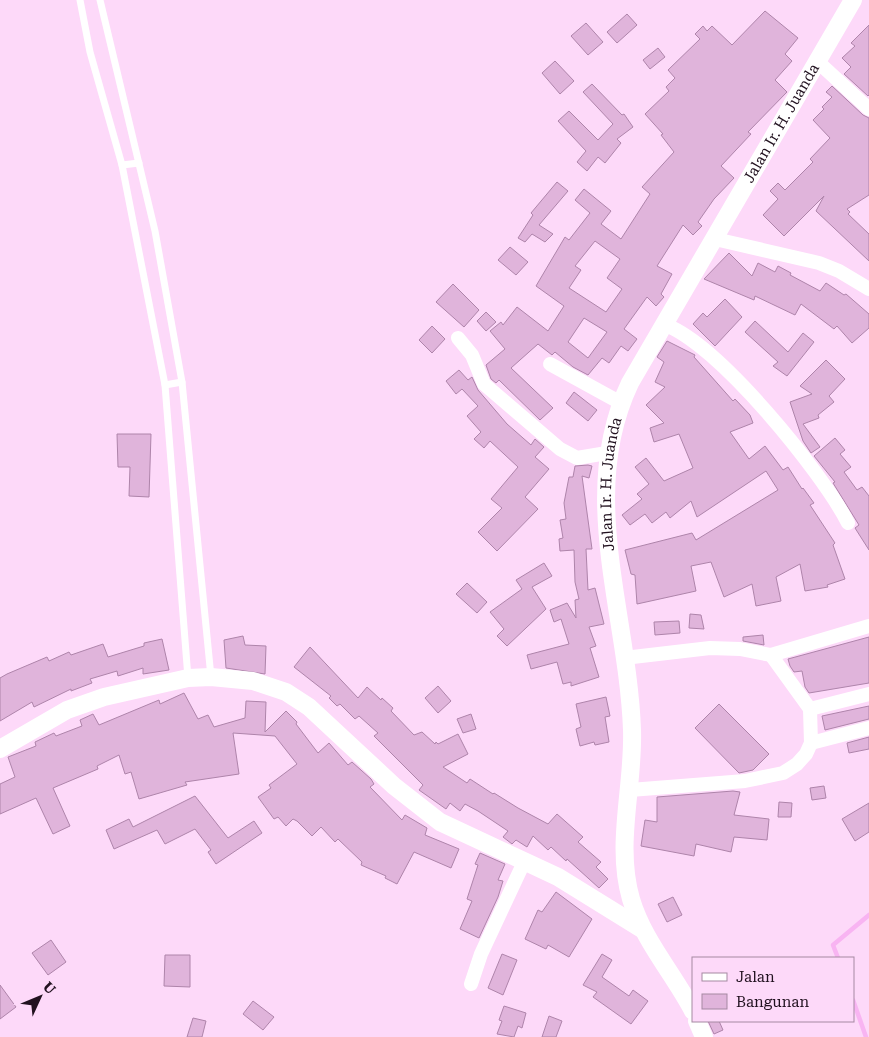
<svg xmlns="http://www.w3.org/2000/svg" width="869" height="1037" viewBox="0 0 869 1037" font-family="'Roboto Serif',serif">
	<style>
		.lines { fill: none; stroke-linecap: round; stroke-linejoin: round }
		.stream { stroke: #f8b4f2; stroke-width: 4.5 }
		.building { fill: #e0b4db; stroke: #ae84aa; fill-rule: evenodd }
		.service { stroke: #fff; stroke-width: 7 }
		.minor { stroke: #fff; stroke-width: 14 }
		.tertiary { stroke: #fff; stroke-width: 18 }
		.labels { text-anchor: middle; stroke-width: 4; stroke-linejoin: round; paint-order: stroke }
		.street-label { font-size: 15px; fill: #21111f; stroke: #fdd9f9 }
	</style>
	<rect width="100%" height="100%" fill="#fdd9f9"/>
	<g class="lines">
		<!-- stream -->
		<g class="stream">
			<polyline points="838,958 833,945 869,915"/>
			<polyline points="853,1000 866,1037"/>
		</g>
	</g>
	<!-- building -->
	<g class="building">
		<path d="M765,11L798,38L785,54L792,61L775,80L787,92L748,132L751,134L721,166L734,178L714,199L698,222L702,226L693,235L683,225L657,266L672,274L661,294L664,297L656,306L647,297L624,329L637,339L628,351L621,346L609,363L602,358L588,375L573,367L555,352L552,355L538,344L511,368L553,408L540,420L499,380L496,383L491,379L486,365L505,349L490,331L501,322L503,325L517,307L548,331L564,306L536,286L565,237L569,240L590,213L575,200L584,189L611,211L601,224L621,239L650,194L642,187L674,152L661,135L663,134L645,114L669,91L666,87L675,78L668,70L700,39L695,34L703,26L707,31L712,26L732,45ZM595,241L620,259L607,278L622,289L606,312L569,288L581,270L575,266ZM584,318L607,332L588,358L568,342Z"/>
		<polygon points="627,14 637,25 617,43 607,32"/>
		<polygon points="586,23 603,42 588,55 571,36"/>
		<polygon points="869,25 869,95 868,96 844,74 851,67 842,58 855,46 851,43"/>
		<polygon points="658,48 665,57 650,69 643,60"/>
		<polygon points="555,61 574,81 560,94 542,73"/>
		<polygon points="592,84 622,115 624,114 633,127 617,139 621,143 605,163 598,157 587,171 577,162 586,151 558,121 569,111 598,140 613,124 583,92"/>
		<polygon points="832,86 863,115 869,118 869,195 847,209 850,212 848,214 869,234 869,261 816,211 824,196 784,236 763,215 778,199 770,191 778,183 785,190 813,162 810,159 830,138 813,120 824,109 822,107 832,97 826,92"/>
		<polygon points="557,182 568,191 539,225 553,234 545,242 532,234 525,242 518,238 533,215 531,213"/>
		<polygon points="510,247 528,262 516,275 498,260"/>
		<polygon points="729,253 752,276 758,263 775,272 778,266 791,273 790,275 820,291 826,283 844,295 846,294 869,314 869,328 852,343 837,326 834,329 801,304 795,315 755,296 754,300 704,279"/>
		<polygon points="453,284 479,310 464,327 436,302"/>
		<polygon points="725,299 742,317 715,346 693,324 703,313 707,317"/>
		<polygon points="486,312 496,322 486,331 477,321"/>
		<polygon points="755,321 788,352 803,333 814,342 787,376 773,366 778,362 745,332"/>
		<polygon points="432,326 445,339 432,353 419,340"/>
		<polygon points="667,341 695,355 694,357 733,401 735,399 750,415 753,423 730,432 749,459 765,446 783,470 788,467 802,489 803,488 814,503 810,505 835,543 833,545 845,579 827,585 828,587 805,591 800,564 776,577 781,601 756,606 752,584 724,597 711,562 691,566 696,591 637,604 635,575 631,574 625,550 692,533 696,540 778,490 766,471 697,517 691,501 670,518 666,512 652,523 645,514 630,525 622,515 642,499 637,494 649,484 635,467 646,458 664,481 693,468 679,434 654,442 650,428 664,423 646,405 665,387 655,382 664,362 657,357"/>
		<polygon points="826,360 845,379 829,396 834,402 818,415 819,418 803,424 820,447 811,453 803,441 790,402 812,394 800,386"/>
		<polygon points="459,370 468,380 472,377 478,390 507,424 531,445 535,439 544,447 535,457 549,469 525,497 538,509 497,551 478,532 502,508 491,499 518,467 490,441 484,448 474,439 481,432 467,416 478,406 462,389 456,394 446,381"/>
		<polygon points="574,392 597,410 588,421 566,403"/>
		<polygon points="117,434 151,434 149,497 129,496 130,467 118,467"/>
		<polygon points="835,438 845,450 840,454 851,467 844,472 857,490 862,487 869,496 869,550 855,528 859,525 833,483 835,482 814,456"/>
		<polygon points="588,465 592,466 589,478 582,476 592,549 586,549 588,590 595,588 604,624 589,627 596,646 590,648 599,677 571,686 571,682 563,684 557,662 531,669 527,655 569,644 561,619 554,622 550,610 567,603 576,618 575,600 579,599 575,582 574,550 560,551 559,539 563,538 560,520 566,519 564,503 569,477 573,477 575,466"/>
		<polygon points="544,563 552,576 532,587 546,609 507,646 497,636 504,629 490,612 522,589 516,580"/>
		<polygon points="467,583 487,602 477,613 456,594"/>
		<polygon points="690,614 701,615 704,629 689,628"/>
		<polygon points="679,621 680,633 655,635 654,622"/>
		<polygon points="763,635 764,645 743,641 743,637"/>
		<polygon points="243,636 245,645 266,646 265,674 226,668 224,640"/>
		<polygon points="869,637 869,683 809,693 805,687 802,671 794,672 790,666 788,659"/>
		<polygon points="162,639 169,670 143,674 143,668 118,676 117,671 90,679 92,683 71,691 71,689 34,707 32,702 0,721 0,678 7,674 47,657 49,661 69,652 71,655 103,644 108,657 144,646 144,643"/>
		<polygon points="310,647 358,698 367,687 381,700 382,698 393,708 391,711 414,735 422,732 435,744 436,742 438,744 458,734 468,754 443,767 467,783 470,779 493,794 494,793 518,808 548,824 557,814 583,837 578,842 601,862 596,867 608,879 599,888 567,859 566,861 551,847 548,850 533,836 527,847 516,840 512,844 503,837 508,831 478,811 465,804 460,811 450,803 446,809 419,790 423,785 374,736 378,733 359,716 355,719 340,704 337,706 329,698 331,696 294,667"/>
		<polygon points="438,686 451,701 438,713 425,698"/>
		<polygon points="184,693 198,719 208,715 214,727 245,718 246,701 266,702 265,732 286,711 297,722 296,724 318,753 329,743 348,765 352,762 371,779 374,784 370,787 402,820 405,815 427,828 425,835 459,849 451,868 414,852 397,884 385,878 386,876 361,865 362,862 338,839 335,842 321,827 312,836 297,821 293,819 286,826 278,817 274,819 258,797 271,788 269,785 297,764 275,736 233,733 239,774 185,782 187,785 139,799 131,772 125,774 119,755 97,766 98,769 53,788 70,826 53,834 36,798 0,814 0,784 15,777 8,757 36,746 35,742 54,733 56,736 82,726 80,720 93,714 99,725 159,700 160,704"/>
		<polygon points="606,697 610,716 605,717 609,742 595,745 594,742 580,746 576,729 581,727 576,704"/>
		<polygon points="719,704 769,754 753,770 739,773 695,728"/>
		<polygon points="869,706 869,719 825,730 822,716"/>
		<polygon points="471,714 476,729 463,733 457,719"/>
		<polygon points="869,737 869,749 849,753 847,743"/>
		<polygon points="824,786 826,798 812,800 810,788"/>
		<polygon points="733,791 740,792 734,815 769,819 767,840 734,837 731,852 696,844 694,856 641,846 645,820 657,822 657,797"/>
		<polygon points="195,796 228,838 254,821 262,833 216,864 208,852 211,850 195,829 165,844 157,830 114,849 106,830 129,819 133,827"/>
		<polygon points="779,802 792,803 791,817 778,817"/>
		<polygon points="869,803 869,832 855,841 842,819"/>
		<polygon points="480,853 505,864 498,880 503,881 498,897 479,938 460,929 472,901 467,899 478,865 475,864"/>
		<polygon points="556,892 592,919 569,957 548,945 546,949 525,939 538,910 542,912"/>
		<polygon points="673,897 682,915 667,922 658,904"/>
		<polygon points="51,940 66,962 48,975 32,953"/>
		<polygon points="502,954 517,960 503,995 488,988"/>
		<polygon points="602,954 612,960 602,977 629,996 633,990 648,1001 631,1024 593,997 597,992 583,985"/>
		<polygon points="165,955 190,955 190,987 164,986"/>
		<polygon points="0,985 16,1007 0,1019"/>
		<polygon points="253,1001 274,1017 263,1030 243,1014"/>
		<polygon points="504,1006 526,1013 522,1028 518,1026 514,1037 497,1034 502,1021 499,1020"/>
		<polygon points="549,1016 562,1021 556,1037 542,1037"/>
		<polygon points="193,1018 206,1021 202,1037 187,1037"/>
		<polygon points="708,1021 719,1021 723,1030 714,1034"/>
	</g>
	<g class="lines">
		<!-- service -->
		<g class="service">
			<polyline points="80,0 90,52 122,165 165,385 188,678"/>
			<polyline points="100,0 155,231 182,382 211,677"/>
			<polyline points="122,165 139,163"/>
			<polyline points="165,385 182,382"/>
		</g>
		<!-- minor -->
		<g class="minor">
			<polyline points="817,61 869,109"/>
			<polyline points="715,239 819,263 839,271 869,289"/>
			<path d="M663,324C717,342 822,472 848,523"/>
			<polyline points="458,338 472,355 484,384 560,449 577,458 607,453"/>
			<polyline points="550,364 621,403"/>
			<polyline points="624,658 710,648 740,649 771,655 869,626"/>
			<polyline points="810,709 869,694"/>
			<polyline points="811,743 869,728"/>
			<polyline points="630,790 745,781 783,773 797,764 806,754 811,743 810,709 771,655"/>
			<polyline points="471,984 481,954 525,860"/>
		</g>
		<!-- tertiary -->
		<g class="tertiary">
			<polyline points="0,749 67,710 104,697 188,678 211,677 253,681 286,692 309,707 394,786 440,822 558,877 642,929"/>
			<path id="s1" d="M693,1011C673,973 643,940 631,899C615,844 634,786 632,730C628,614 577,494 630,383L853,0"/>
			<polyline points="697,1021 704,1037"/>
		</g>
	</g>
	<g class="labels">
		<!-- street labels -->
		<g class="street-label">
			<text dy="5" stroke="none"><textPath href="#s1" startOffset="951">Jalan Ir. H. Juanda</textPath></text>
			<text dy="5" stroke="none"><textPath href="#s1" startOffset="546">Jalan Ir. H. Juanda</textPath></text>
		</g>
	</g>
	<!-- legend -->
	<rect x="692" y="957" width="162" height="65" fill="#fdd9f9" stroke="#a589a2"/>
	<rect x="702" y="973" width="25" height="8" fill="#ffffff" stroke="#a589a2"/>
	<text x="736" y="982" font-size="15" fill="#21111f">Jalan</text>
	<rect x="702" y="994" width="25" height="15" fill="#e0b4db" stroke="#a589a2"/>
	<text x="736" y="1007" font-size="15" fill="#21111f">Bangunan</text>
	<!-- north arrow -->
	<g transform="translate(40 997) rotate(46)" stroke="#fdd9f9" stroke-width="4" paint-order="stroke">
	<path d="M0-4L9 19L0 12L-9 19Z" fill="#21111f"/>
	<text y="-8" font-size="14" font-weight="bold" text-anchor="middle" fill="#21111f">U</text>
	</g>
</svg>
